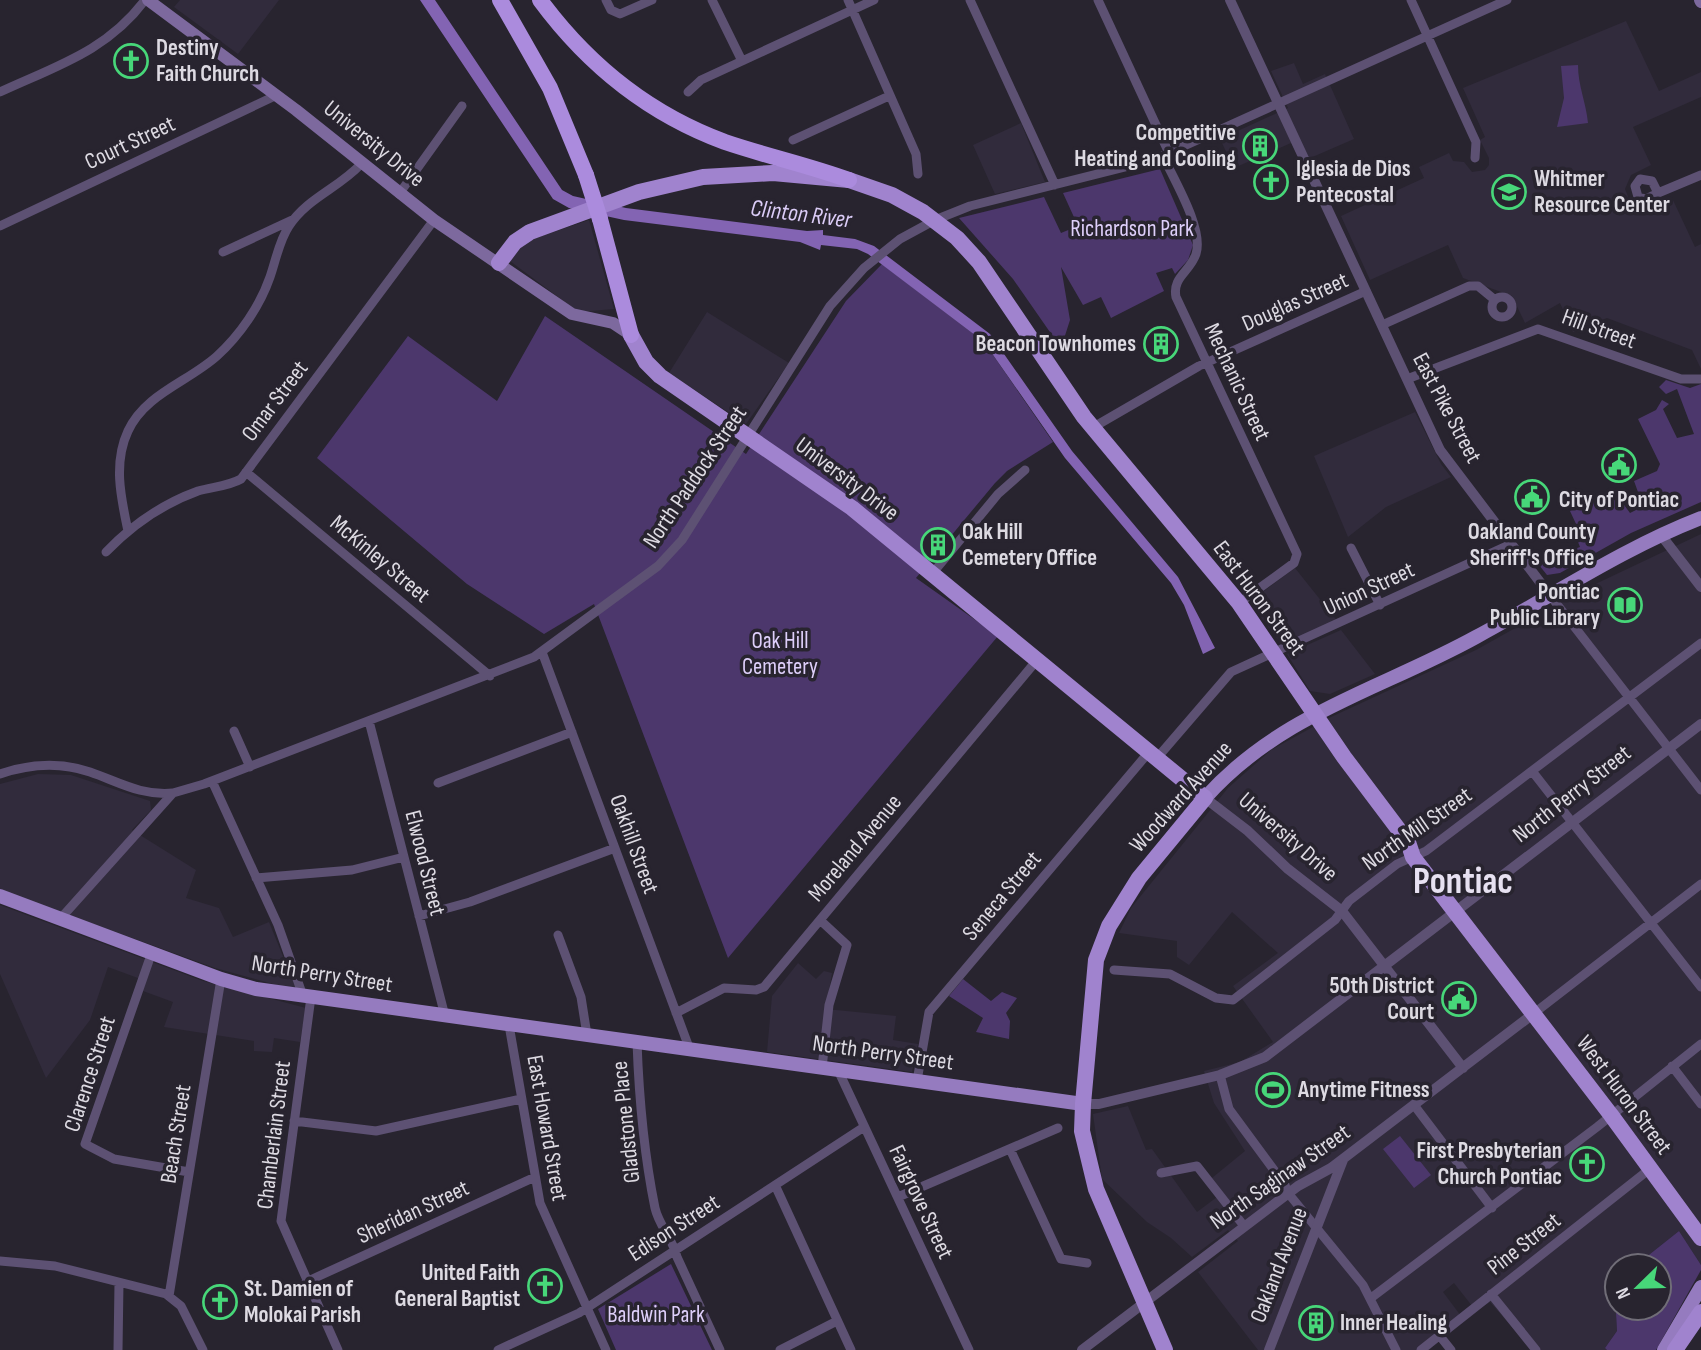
<svg xmlns="http://www.w3.org/2000/svg" width="1701" height="1350" viewBox="0 0 1701 1350" font-family="'Sofia Sans Condensed',sans-serif">
<style>
.built{fill:#312b3c}
.green{fill:#4c376c}
.water{fill:#8364b3}
.lines{fill:none;stroke-linecap:round;stroke-linejoin:round}
.minor{stroke:#5d5173;stroke-width:9}
.tertiary{stroke:#5d5173;stroke-width:10}
.secondary{stroke:#7d699e;stroke-width:12}
.primary{stroke:#957bbf;stroke-width:14}
.trunk{stroke:#a083ce;stroke-width:16}
.motorway{stroke:#ab8bdd;stroke-width:16}
.motorway-bridge{stroke:#ab8bdd;stroke-width:16}
.labels{text-anchor:middle;dominant-baseline:central;stroke-width:7;stroke-linejoin:round;paint-order:stroke}
.poi-label{font-size:23px;font-weight:bold;fill:#dddae2;stroke:#28242f;text-anchor:start}
.street-label{font-size:23px;fill:#dddae2;stroke:#28242f}
.park-label{font-size:23px;fill:#decffa;stroke:#28242f}
.water-label{font-size:24px;font-style:italic;fill:#dbccf7;stroke:#28242f}
.town-label{font-size:37px;font-weight:bold;fill:#e7e1f1;stroke:#28242f}
</style>
<rect width="100%" height="100%" fill="#28242f"/>
<path class="built" d="M180,0H279L238,54L174,7Z
M1626,21L1659,91L1701,72V97L1633,127L1651,165L1631,175L1625,189L1631,204L1639,208H1651L1672,198L1695,247L1701,244V369L1692,350L1607,318L1573,332L1560,303L1525,323L1512,296L1463,278L1448,245L1370,280L1341,216L1424,178L1419,167L1449,153L1453,161L1464,162L1472,172L1485,170L1489,165V158L1480,140L1485,137L1463,88Z
M1294,63L1303,84L1325,74L1354,139L1301,162L1291,143L1234,168L1220,139L1288,108L1271,71Z
M1021,123L1045,182L995,194L973,145Z
M589,220L614,309L578,312L510,261L524,242Z
M707,312L789,363L746,424L669,373Z
M1415,412L1441,464L1451,477L1386,507L1348,537L1314,456Z
M1701,534V1265L1679,1231L1645,1258L1651,1266H1617V1308H1633L1616,1313L1617,1331L1605,1348L1607,1350H1532L1490,1302L1476,1311L1454,1283L1443,1292L1464,1320L1429,1350H1258L1198,1272L1238,1241L1228,1230L1192,1257L1171,1238L1147,1222L1102,1179L1093,1114L1128,1106L1146,1150L1152,1149L1197,1212L1217,1197L1207,1182L1245,1151L1214,1103L1204,1071L1240,1062L1273,1042L1233,986L1278,953L1232,912L1189,965L1177,957V941L1119,933L1131,908L1228,788L1271,750L1331,717L1476,650L1587,588Z
M1295,568L1338,622L1283,646L1253,607L1252,600Z
M1341,630L1375,674L1330,694L1310,691L1287,654Z
M38,774L71,775L150,801L151,810L132,830L196,870L186,898L219,908L233,937L269,922L296,988L291,989L215,968L0,890V784Z
M0,905L203,981L306,1008L300,1042L274,1038L272,1052L254,1051V1041L164,1027L173,1002L143,991L146,981L108,967L90,1020L46,1078L0,974Z
M798,963L816,979L824,971L832,973L826,1009L896,1016L893,1040L918,1044L912,1072L767,1052L772,996Z"/>
<path class="green" d="M1578,65C1578,86 1586,102 1588,123L1557,127L1564,98L1561,66Z
M1160,169L1193,245L1188,260L1175,274L1172,268L1156,273L1164,291L1111,318L1101,297L1083,305L1061,267L1070,320L1061,348L1013,279L959,218L1044,197L1061,233L1078,226L1063,193Z
M882,264L984,342L1053,442L1007,471L995,483L916,578L998,636L728,958L594,604L544,634L467,584L317,458L408,336L497,401L545,316L746,454L846,301Z
M1666,380L1690,388L1701,384V502L1631,533L1560,573L1547,575L1527,550L1546,567L1558,555L1580,547L1578,542L1583,539L1570,511L1614,491L1630,513L1636,510L1633,501L1638,492L1634,481L1657,471L1660,464L1638,419L1656,410L1662,400L1669,404L1663,409L1677,438L1694,434L1677,389L1666,394L1659,387Z
M963,979L991,1001L1002,992L1017,998L1006,1013L1010,1021L1009,1039L976,1032L983,1018L949,996Z
M1400,1136L1431,1175L1414,1188L1383,1149Z
M1679,1231L1701,1265V1270L1656,1350H1607L1605,1348L1617,1331L1616,1313L1633,1308H1659V1296L1667,1289L1659,1277V1266H1651L1645,1258Z
M671,1264L712,1350H616L598,1309Z"/>
<path class="water" d="M420,0H435L562,190L573,196L626,208L807,231L823,230V235L855,239L874,246L990,334L1072,451L1178,577L1215,648L1203,654L1184,605L1171,583L1065,458L984,342L868,254L857,249L821,245L820,250L800,242L624,220L569,208L553,199Z"/>
<g class="lines">
<path class="minor" d="M606,0L611,10L620,14L652,0
M712,0L742,61
M848,0L916,154L918,174
M970,0L1055,185
M1098,0L1169,153
M1411,0L1476,142L1475,158
M0,92C56,66 107,51 145,0
M688,92L701,80L874,0
M793,140L889,96
M1163,156C1174,180 1204,229 1196,254C1190,272 1172,277 1176,297L1297,554L1294,563L1239,603
M1640,179L1652,181L1658,193L1646,199L1638,197L1635,186Z
M1658,193L1701,175
M399,194L462,106
M0,226L277,95
M223,252L292,220
M1492 307a10 10 0 1 1 20 0a10 10 0 1 1-20 0Z
M1382,325L1469,286H1478L1495,300
M1407,379L1538,329L1681,379H1701
M1092,428L1199,366L1366,291
M246,472L490,676
M128,531C121,498 113,463 128,431C145,394 188,382 217,356C240,335 260,306 270,277C276,260 279,241 289,226C307,198 339,188 361,164
M1351,548L1380,605
M106,552C132,525 162,504 198,491C212,487 229,486 241,479L434,220
M932,574L998,494L1025,470
M1549,594L1701,790
M542,652L690,1050
M369,721L445,1016
M234,731L250,767
M1157,758L1231,672L1511,544
M1532,771L1701,987
M0,774C29,764 61,762 90,772C119,782 141,796 173,793
M212,781L278,925L303,996
M438,783L572,732
M256,878L352,870L404,857
M419,916L470,902L615,848
M61,918L173,793L204,784L534,657L658,566L682,540L830,306L864,268L900,239L935,220L970,206L1153,160L1507,0
M820,920L847,945L829,1005L822,1068
M558,935L581,997L587,1035
M152,952L85,1144L114,1159L189,1172
M1114,970L1170,974L1216,998L1233,1000L1335,920L1349,901L1397,864L1426,851L1701,643
M311,997L281,1221L338,1350
M676,1013L724,988L756,990L764,987L1037,660
M1533,1014L1701,884
M509,1025L540,1203L606,1350
M637,1042C639,1098 644,1154 655,1208C659,1226 673,1239 677,1257L720,1350
M1672,1066L1701,1104
M838,1070L969,1350
M1220,1075L1229,1109L1285,1185L1288,1193L1363,1285L1396,1350
M917,1081L929,1012L1149,752
M1414,1105L1492,1208
M294,1121L376,1131L521,1099
M1010,1149L1061,1259L1087,1263
M1161,1173L1197,1166L1244,1226
M775,1185L851,1350
M898,1197L1058,1128
M0,1261L55,1266L166,1294L181,1306L203,1350
M306,1282L535,1177
M1491,1294L1536,1350
M169,1296L221,979
M1371,1298L1597,1127L1701,1044
M1439,1335L1451,1350
M118,1350L119,1283
M498,1350L579,1313L864,1127
M780,1350L837,1321
M1421,1350L1651,1168"/>
<path class="tertiary" d="M1230,0L1440,450L1549,594
M1661,535L1701,587
M1205,798L1248,831L1288,869L1342,911L1463,1068
M1083,1104H1099L1220,1075L1265,1057L1701,724
M1082,1350L1298,1186L1331,1168L1533,1014
M1269,1350L1343,1160"/>
<path class="secondary" d="M148,0L296,110L434,220L572,314L613,323L631,335
M1700,0L1701,2"/>
<path class="primary" d="M1205,798C1281,713 1380,690 1476,637C1551,597 1621,549 1701,518
M0,896L221,979L256,989L1083,1104
M1664,1350L1701,1287"/>
<path class="trunk" d="M499,263L515,242L530,232L639,192L703,177L773,173L849,180L892,195L923,212L957,238L979,262L1084,417L1239,603L1344,757L1408,842L1413,857L1611,1115L1701,1238
M631,335L646,362L660,376L852,508L1205,798L1139,878L1109,926L1096,960L1083,1104L1082,1131L1096,1189L1165,1350
M1675,1350L1701,1312"/>
<path class="motorway" d="M500,0L550,88L586,175
M540,0C588,65 649,114 725,142C766,156 808,165 849,180
M600,219L631,335"/>
<path class="motorway-bridge" d="M586,175L600,219"/>
</g>
<defs>
<g id="church-ring" transform="scale(1.75)"><circle r="9.5" fill="#28242f" stroke="#47d779" stroke-width="1.5"/><path d="M-1.2-6h2.4v3.5h3.3v2.4h-3.3V6h-2.4V-.1h-3.3v-2.4h3.3Z" fill="#47d779"/></g>
<g id="building-ring" transform="scale(1.75)"><circle r="9.5" fill="#28242f" stroke="#47d779" stroke-width="1.5"/><path d="M-4-6H4V6H1V3H-1V6H-4ZM-2.5-4.3h1.7v1.8h-1.7ZM.8-4.3h1.7v1.8H.8ZM-2.5-1h1.7V.8h-1.7ZM.8-1h1.7V.8H.8Z" fill="#47d779"/></g>
<g id="school-ring" transform="scale(1.75)"><circle r="9.5" fill="#28242f" stroke="#47d779" stroke-width="1.5"/><path d="M0-5L7-2L0 1L-7-2ZM-4 1L0 2.5L4 1V4Q0 6-4 4Z" fill="#47d779"/></g>
<g id="civic-ring" transform="scale(1.75)"><circle r="9.5" fill="#28242f" stroke="#47d779" stroke-width="1.5"/><path d="M-.6-6.5H3V-4.5H.6V-3L4-1V1h2V6H-6V1h2V-1L-.6-3ZM-1.2 2.5V6h2.4V2.5Z" fill="#47d779"/></g>
<g id="library-ring" transform="scale(1.75)"><circle r="9.5" fill="#28242f" stroke="#47d779" stroke-width="1.5"/><path d="M-6-4Q-3-5.5-.7-3.5V5Q-3 3-6 4ZM6-4Q3-5.5 .7-3.5V5Q3 3 6 4Z" fill="#47d779"/></g>
<g id="stadium-ring" transform="scale(1.75)"><circle r="9.5" fill="#28242f" stroke="#47d779" stroke-width="1.5"/><path d="M0-5a6.5 5 0 1 0 0 10a6.5 5 0 1 0 0-10ZM-3.5-1.8h7v3.6h-7Z" fill="#47d779"/></g>
</defs>
<g fill-rule="evenodd">
<use href="#church-ring" x="131" y="61"/>
<use href="#building-ring" x="1260" y="146"/>
<use href="#church-ring" x="1271" y="182"/>
<use href="#school-ring" x="1509" y="192"/>
<use href="#building-ring" x="1161" y="344"/>
<use href="#civic-ring" x="1619" y="465"/>
<use href="#civic-ring" x="1532" y="497"/>
<use href="#building-ring" x="938" y="545"/>
<use href="#library-ring" x="1625" y="605"/>
<use href="#civic-ring" x="1459" y="999"/>
<use href="#stadium-ring" x="1273" y="1090"/>
<use href="#church-ring" x="1587" y="1164"/>
<use href="#church-ring" x="545" y="1286"/>
<use href="#church-ring" x="220" y="1302"/>
<use href="#building-ring" x="1316" y="1323"/>
</g>
<g class="labels">
<g class="poi-label">
<text x="156" y="48">Destiny<tspan x="156" dy="26">Faith Church</tspan></text>
<text x="1236" y="133" text-anchor="end">Competitive<tspan x="1236" dy="26">Heating and Cooling</tspan></text>
<text x="1296" y="169">Iglesia de Dios<tspan x="1296" dy="26">Pentecostal</tspan></text>
<text x="1534" y="179">Whitmer<tspan x="1534" dy="26">Resource Center</tspan></text>
<text x="1136" y="344" text-anchor="end">Beacon Townhomes</text>
<text x="1619" y="500" text-anchor="middle">City of Pontiac</text>
<text x="962" y="532">Oak Hill<tspan x="962" dy="26">Cemetery Office</tspan></text>
<text x="1532" y="532" text-anchor="middle">Oakland County<tspan x="1532" dy="26">Sheriff's Office</tspan></text>
<text x="1600" y="592" text-anchor="end">Pontiac<tspan x="1600" dy="26">Public Library</tspan></text>
<text x="1434" y="986" text-anchor="end">50th District<tspan x="1434" dy="26">Court</tspan></text>
<text x="1298" y="1090">Anytime Fitness</text>
<text x="1562" y="1151" text-anchor="end">First Presbyterian<tspan x="1562" dy="26">Church Pontiac</tspan></text>
<text x="520" y="1273" text-anchor="end">United Faith<tspan x="520" dy="26">General Baptist</tspan></text>
<text x="244" y="1289">St. Damien of<tspan x="244" dy="26">Molokai Parish</tspan></text>
<text x="1340" y="1323">Inner Healing</text>
</g>
<g class="street-label">
<text transform="translate(130 143) rotate(-25)">Court Street</text>
<text transform="translate(374 144) rotate(39)">University Drive</text>
<text transform="translate(1295 302) rotate(-24)">Douglas Street</text>
<text transform="translate(1599 329) rotate(20)">Hill Street</text>
<text transform="translate(1237 382) rotate(65)">Mechanic Street</text>
<text transform="translate(275 401) rotate(-53)">Omar Street</text>
<text transform="translate(1447 408) rotate(62)">East Pike Street</text>
<text transform="translate(695 477) rotate(-56)">North Paddock Street</text>
<text transform="translate(847 479) rotate(37)">University Drive</text>
<text transform="translate(380 559) rotate(40)">McKinley Street</text>
<text transform="translate(1369 589) rotate(-25)">Union Street</text>
<text transform="translate(1259 598) rotate(53)">East Huron Street</text>
<text transform="translate(1572 794) rotate(-38)">North Perry Street</text>
<text transform="translate(1181 797) rotate(-48)">Woodward Avenue</text>
<text transform="translate(1417 829) rotate(-35)">North Mill Street</text>
<text transform="translate(1288 837) rotate(41)">University Drive</text>
<text transform="translate(634 844) rotate(70)">Oakhill Street</text>
<text transform="translate(855 848) rotate(-50)">Moreland Avenue</text>
<text transform="translate(425 863) rotate(76)">Elwood Street</text>
<text transform="translate(1002 896) rotate(-50)">Seneca Street</text>
<text transform="translate(322 974) rotate(9)">North Perry Street</text>
<text transform="translate(883 1053) rotate(8)">North Perry Street</text>
<text transform="translate(90 1074) rotate(-72)">Clarence Street</text>
<text transform="translate(1624 1095) rotate(53)">West Huron Street</text>
<text transform="translate(626 1122) rotate(-96)">Gladstone Place</text>
<text transform="translate(547 1128) rotate(80)">East Howard Street</text>
<text transform="translate(176 1134) rotate(-81)">Beach Street</text>
<text transform="translate(274 1135) rotate(-83)">Chamberlain Street</text>
<text transform="translate(1280 1177) rotate(-35)">North Saginaw Street</text>
<text transform="translate(921 1202) rotate(65)">Fairgrove Street</text>
<text transform="translate(413 1212) rotate(-25)">Sheridan Street</text>
<text transform="translate(674 1228) rotate(-33)">Edison Street</text>
<text transform="translate(1524 1244) rotate(-38)">Pine Street</text>
<text transform="translate(1279 1265) rotate(-69)">Oakland Avenue</text>
</g>
<g class="park-label">
<text x="1132" y="229">Richardson Park</text>
<text x="780" y="641">Oak Hill<tspan x="780" dy="26">Cemetery</tspan></text>
<text x="656" y="1315">Baldwin Park</text>
</g>
<g class="water-label">
<text transform="translate(801 214) rotate(7)">Clinton River</text>
</g>
<g class="town-label">
<text x="1463" y="882">Pontiac</text>
</g>
</g>
<g transform="translate(1638 1287) rotate(247)"><circle r="33" fill="#28242f" stroke="#706d77" stroke-width="2"/>
<path d="M0-5L12 26L0 18L-12 26Z" fill="#47d779"/>
<text y="-10" font-size="19" font-weight="bold" text-anchor="middle" fill="#dddae2">N</text>
</g>
</svg>
